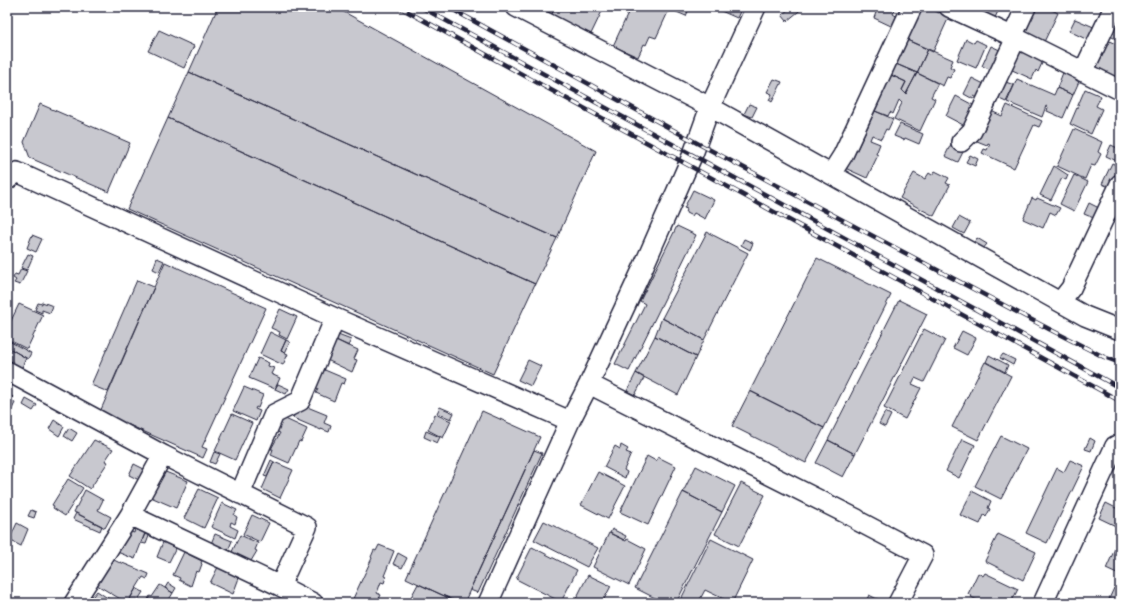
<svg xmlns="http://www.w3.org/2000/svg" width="1127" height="610" viewBox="0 0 1127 610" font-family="'Balsamiq Sans',sans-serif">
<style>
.building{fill:#c8c8cf;stroke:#22223b}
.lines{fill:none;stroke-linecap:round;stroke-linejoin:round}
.minor-casing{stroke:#22223b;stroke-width:22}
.minor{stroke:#fff;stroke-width:19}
.rail-casing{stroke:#22223b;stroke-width:4.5}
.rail{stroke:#fff;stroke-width:3;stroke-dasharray:9;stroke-linecap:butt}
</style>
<rect width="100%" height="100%" fill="#fff"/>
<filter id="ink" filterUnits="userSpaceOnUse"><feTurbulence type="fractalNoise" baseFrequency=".025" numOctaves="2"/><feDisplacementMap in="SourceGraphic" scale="8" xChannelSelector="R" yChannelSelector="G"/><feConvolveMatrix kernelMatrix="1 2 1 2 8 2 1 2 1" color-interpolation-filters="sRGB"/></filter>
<g filter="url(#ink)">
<path class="building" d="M218,7H335L596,151L557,238L189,72Z
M536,7H555L551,16Z
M555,7H604L591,34L551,16Z
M631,7H658L668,12L656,38L650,36L646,45L644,44L638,57L613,46Z
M665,7H690L686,16Z
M712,7H742L737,18Z
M791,7H804L787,21L782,15Z
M878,7H896L893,14L898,17L893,27L874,18Z
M923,7H928L939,13L940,9L955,17L953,21L948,19L933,52L907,40Z
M969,7H1000L993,22Z
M1031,7H1046L1058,13L1042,46L1018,34Z
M1120,15V41L1110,36Z
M1075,19L1096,28L1090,41L1069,31Z
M159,30L194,46L184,68L148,51Z
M966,39L974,43L976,40L986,45L976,68L957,60Z
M1105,39L1120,46L1119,80L1092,68Z
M907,40L928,49L917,73L896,64Z
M991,46L1002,51L994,71L982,66Z
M928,49L953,60L950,67L954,69L950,78L947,77L943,86L917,73Z
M1019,50L1043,61L1038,72L1036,70L1032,79L1010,69Z
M896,64L917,73L906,94L902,90L906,82L891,75Z
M1064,70L1081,77L1073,95L1057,88Z
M189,72L557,238L535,284L168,118Z
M917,73L938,83L931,97L935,99L920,131L894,119L902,103L899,100L893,114L890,112L888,116L875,111L891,75L906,82L902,90L906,94Z
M972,78L986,85L979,99L974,96L973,99L964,94Z
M774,79L782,82L772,102L769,100L772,94L767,92Z
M1017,79L1054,95L1057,88L1073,95L1063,118L1047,111L1048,107L1046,106L1042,117L1007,102Z
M1003,81L1014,85L1006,102L995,97Z
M1085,89L1101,96L1096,106L1102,109L1091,134L1070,124Z
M956,96L975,106L965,126L946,116Z
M40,104L130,143L109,192L30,158L24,142Z
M749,104L757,107L752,117L744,114Z
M1007,105L1042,121L1039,127L1034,125L1014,168L982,153L984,149L987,150L990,144L988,143L987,145L977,141L991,111L1002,116Z
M875,111L893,119L888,130L886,129L881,139L872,135L870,140L880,144L876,154L878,155L867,178L845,168L849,159L852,160Z
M168,118L535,284L493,374L127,209Z
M900,124L923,134L919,144L905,138L904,140L894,136Z
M1074,129L1102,142L1098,152L1101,154L1095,166L1091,165L1085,179L1057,166Z
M951,144L964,150L958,162L945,156Z
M1111,145L1120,149L1119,162L1106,156Z
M970,155L978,159L975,166L966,162Z
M1112,163L1120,167V170L1112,188L1102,184Z
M1054,166L1068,175L1066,180L1062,178L1051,200L1040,195Z
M935,171L949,178L946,183L950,185L934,216L900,198L914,173L925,179L929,173L932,175Z
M1074,175L1088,182L1074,211L1060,204Z
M693,190L714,200L705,219L694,213L692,216L686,213L687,209L684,208Z
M1032,198L1036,200L1037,198L1060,208L1056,215L1050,212L1043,228L1023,219Z
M1089,203L1101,209L1096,219L1084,214Z
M1120,207V225L1113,222Z
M959,217L970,223L964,234L953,228Z
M677,226L696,235L629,371L615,364L645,304L640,301Z
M707,232L748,253L704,340L662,318Z
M32,235L42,239L36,252L27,248Z
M977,238L987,244L982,250L973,244Z
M744,239L753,243L750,250L741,245Z
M28,254L33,256L27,270L21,268Z
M157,258L164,261L159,272L153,269Z
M817,258L891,295L824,428L750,391Z
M165,262L266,308L202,447L207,449L203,458L100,412Z
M21,269L27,271L20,285L14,283L16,280L13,278L15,274L18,275Z
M137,280L154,287L108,392L91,385Z
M899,300L927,314L855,454L828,440Z
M42,302L53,306L50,313L42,310V313L35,310L38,303L42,304Z
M19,304L43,315L27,349L7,339V329Z
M280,309L297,317L287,339L279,335L280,332L271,328Z
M662,318L704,340L696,357L655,336Z
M924,329L945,340L924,382L915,378L912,384L921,388L905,419L884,408Z
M962,331L976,338L967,355L953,348Z
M270,332L286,340L281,351L288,354L283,365L260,354Z
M338,335L351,340L348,346L336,340Z
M655,336L696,357L678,395L636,373Z
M7,340L31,353L28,359L7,347Z
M286,340L290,342L285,353L281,351Z
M336,340L358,350L354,359L357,360L352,372L327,360Z
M7,347L26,358L21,370L7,363Z
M1003,354L1015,360L1013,365L1000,358Z
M989,355L1008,365L1005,372L986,362Z
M258,358L269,363L268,366L274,368L271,374L280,378L275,389L249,378Z
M528,360L541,366L531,386L518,380Z
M985,362L1011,376L978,440L952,427Z
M320,368L346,379L344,384L341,383L334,401L316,393L318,389L312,387Z
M636,373L644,378L635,395L627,391Z
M278,384L289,389L286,394L275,389Z
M244,387L263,395L258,408L256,407L255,409L260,411L256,421L233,411Z
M750,391L824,428L806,463L732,426Z
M7,393L13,397L11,401L15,403L8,417Z
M26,399L37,405L33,411L23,405Z
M298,406H305L327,415L324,423L331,426L329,432L321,429V430L293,418Z
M440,407L454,413L451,419L437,413Z
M482,411L540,437L464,603H459L406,578Z
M885,412L891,415L885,427L879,424Z
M232,414L252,423L235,460L215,451Z
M435,414L451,421L443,438L428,430Z
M281,417L307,429L301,442L299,441L289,463L271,455L273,449H271L280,433L275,431Z
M54,420L64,427L59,436L49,429Z
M69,428L77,433L72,441L64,436Z
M426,431L440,437L437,443L424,437Z
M1001,436L1027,449L1001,499L975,486Z
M1090,438L1095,441L1091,451L1085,449Z
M962,439L975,445L959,478L946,471Z
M94,440L113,449L105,461L108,462L90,489L70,476Z
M828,440L855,454L843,477L816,463Z
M621,445L628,449L626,452L631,454L624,470L627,472L625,478L604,467L615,446L620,449Z
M534,450L542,453L478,593L470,590Z
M214,452L220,454L215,464L210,462Z
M647,456L656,461L658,457L676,466L648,525L620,512Z
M271,460L274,462L267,477L264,476Z
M1070,460L1084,466L1047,543L1026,533L1057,468L1064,472Z
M274,462L293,470L280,498L262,489Z
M134,464L144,469L139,480L129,475Z
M696,466L735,486L722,512L683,492Z
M158,469L188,481L176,508L146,495Z
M598,472L625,486L608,519L581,505Z
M68,479L83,488L65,516L53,508L54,506L52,505Z
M741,483L765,495L739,546L715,534Z
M199,489L218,498L204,528L184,518Z
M85,490L103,500L98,510L111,517L105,528L74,512Z
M972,491L991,501L988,508L990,509L986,517L984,515L980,524L960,515Z
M683,492L722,512L676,603H665L635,588Z
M222,503L237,510L234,515L237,517L235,524L231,522L230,526L238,530L235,538L211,527Z
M1106,503L1120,510V528L1099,518Z
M31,510L36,512L34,518L28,516Z
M76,513L102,526L100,531L73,519Z
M252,515L269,523L260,542L243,534Z
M544,521L598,548L587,567L534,540Z
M17,523L28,529L21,546L11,541L12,538H10Z
M125,529L134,533L135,529L145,533L135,559L112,550Z
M612,529L626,536L624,540L610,533Z
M609,533L626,541L627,539L646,549L629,585L593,567Z
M145,534L149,536L146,544L141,543Z
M215,534L232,541L227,553L210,546Z
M998,534L1036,552L1023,580L985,561Z
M240,535L258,543L255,550L257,551L248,566L229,558Z
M711,539L753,560L732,603L705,590L698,603H679Z
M163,542L176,548L169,562L157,557Z
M1118,542L1120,543L1119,575L1106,569Z
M379,545L394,551L384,576L386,577L384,583L381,582L377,593L381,595L377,603H351L372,558L371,557L374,550L376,551Z
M532,547L577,570L561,602L516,579Z
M184,552L202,561L201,563L202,564L199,572L196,571L191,586L179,580L180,578L173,575Z
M398,553L407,558L402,568L393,564Z
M110,558L120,563V562L149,574L147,579L143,577L127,603L92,582Z
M218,567L236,575V577L239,578L233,594L210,583Z
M978,573L983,576L985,573L1018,589L1011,603H983L971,597L972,596L968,594Z
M588,575L611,586L602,603H574Z
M168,583L176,588L173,593L165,588Z
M418,584L449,598L446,603H423L411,597Z
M160,585L173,593L167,603H146L150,596L152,597Z
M136,588L143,592L136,603H128Z
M1114,588L1120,591V603L1109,599Z
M97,591L115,603H81L86,598L89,601Z
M869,595L885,603H865Z"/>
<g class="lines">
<g class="minor-casing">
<path id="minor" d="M516,7L710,107L1085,316L1120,330
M949,7L1016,38L1120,90
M1012,37L1026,7
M1083,72L1114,7
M961,142L972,131L1016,38
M831,174L843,155L912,7
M7,180L17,172L335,318L570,421
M1060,302L1071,288L1120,184
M7,371L163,455L307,527L280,586L313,603
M589,384L857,519L858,521L923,555L898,603
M240,494L274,414L300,401L335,318
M130,515L280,586
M74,603L130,515L163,455
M488,603L570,421L589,384L642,270L693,154L710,107L756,7
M1043,603L1115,446L1120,448"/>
</g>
<use href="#minor" class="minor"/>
<g class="rail-casing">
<path id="rail" d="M399,7L1120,401
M421,7L1120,388
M448,7L697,143L1049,329L1104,357L1120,363"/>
</g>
<use href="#rail" class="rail"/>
</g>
</g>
<rect width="1127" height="610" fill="none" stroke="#fff" stroke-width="24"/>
<rect x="12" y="12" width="1103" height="586" fill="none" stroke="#22223b" stroke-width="1.5" filter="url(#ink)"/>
</svg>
